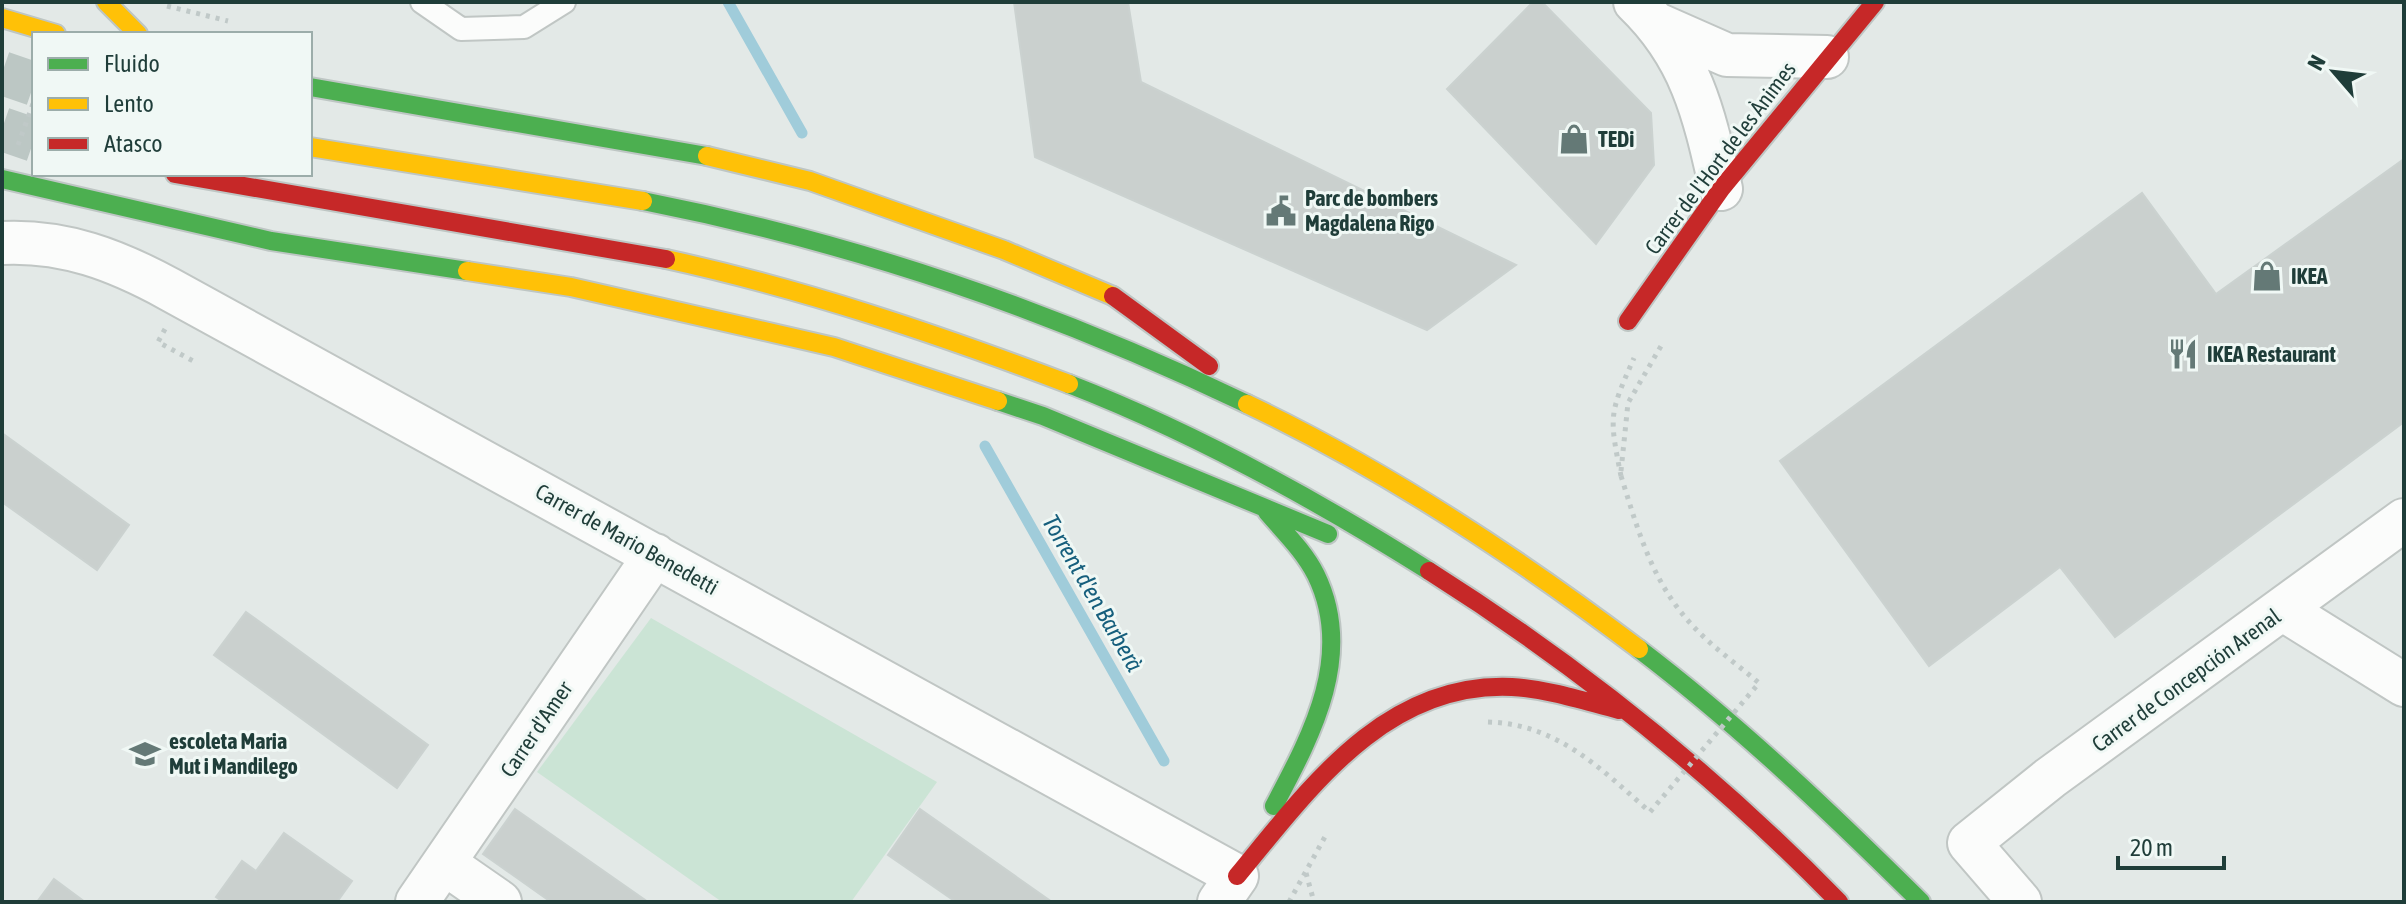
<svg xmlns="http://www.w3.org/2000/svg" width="2406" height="904" viewBox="0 0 2406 904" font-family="'Asap Condensed',sans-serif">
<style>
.green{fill:#cbe4d5}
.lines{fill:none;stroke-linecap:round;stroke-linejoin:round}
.stream{stroke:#a0ccda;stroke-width:11}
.building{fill:#cad0ce;stroke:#cbd2d0;stroke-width:2}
.highway-tunnel{stroke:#bcc7c4;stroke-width:44;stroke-dasharray:44 22;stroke-linecap:butt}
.lane-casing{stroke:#c0c6c4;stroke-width:26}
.street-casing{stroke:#c0c6c4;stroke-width:46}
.fast-casing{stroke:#bec6c4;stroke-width:22}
.slow-casing{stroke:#bec6c4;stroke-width:22}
.jam-casing{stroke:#bec6c4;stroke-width:22}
.path{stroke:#c0c9c8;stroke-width:5;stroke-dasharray:4 6;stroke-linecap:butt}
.lane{stroke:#fbfcfb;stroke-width:22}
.street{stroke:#fbfcfb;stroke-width:42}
.fast{stroke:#4caf50;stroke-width:18}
.slow{stroke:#ffc107;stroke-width:18}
.jam{stroke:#c62828;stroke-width:18}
.path-bridge{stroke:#c0c9c8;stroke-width:5;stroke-dasharray:4 6;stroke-linecap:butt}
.labels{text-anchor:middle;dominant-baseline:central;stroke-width:6;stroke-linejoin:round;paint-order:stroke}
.poi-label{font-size:22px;font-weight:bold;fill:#1f3d39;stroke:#f0f8f5;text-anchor:start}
.street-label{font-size:22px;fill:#1f3d39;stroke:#f0f8f5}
.water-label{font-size:24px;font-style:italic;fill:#165f7d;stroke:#f0f8f5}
</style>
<rect width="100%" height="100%" fill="#e3e9e7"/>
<path class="green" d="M651,618L937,782L851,902H722L537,772Z"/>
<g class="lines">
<path class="stream" d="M728,2L802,133
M985,446L1164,761"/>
</g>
<path class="building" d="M1014,2H1128L1141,82L1516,265L1427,330L1035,157Z
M1533,2H1542L1651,113L1654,165L1596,244L1447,89Z
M2404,159V422L2115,637L2060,567L1929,666L1780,461L2142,193L2216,294Z
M2,433L129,525L97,570L2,502Z
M246,612L428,745L397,788L214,655Z
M515,809L648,902H551L483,854Z
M920,809L1052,902H956L888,855Z
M284,833L352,881L337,902H223L216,897L242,861L256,871Z
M54,879L85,902H37Z"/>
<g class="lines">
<path class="highway-tunnel" d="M2,73L34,84
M2,129L34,140"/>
<g class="lane-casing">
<path id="lane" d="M422,2L461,29L524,27L564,2"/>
</g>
<g class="street-casing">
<path id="street" d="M1635,2C1692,57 1704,114 1721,189
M1659,25L1727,55L1827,57
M2,243C64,240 116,260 169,289L1237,876L1219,902
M2282,609L2404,685
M444,863L500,902
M417,902L655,555
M2020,902L1969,843L2050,778L2404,520"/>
</g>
<g class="fast-casing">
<path id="fast" d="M310,87L707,156
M2,179L271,241L467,271
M643,201C856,243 1051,310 1247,404
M1069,384C1195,433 1315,499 1429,571
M998,401L1043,416L1328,534
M1267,512C1284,532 1304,551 1316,575C1355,655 1312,734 1274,806
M1639,649C1740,726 1831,813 1921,902"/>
</g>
<g class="slow-casing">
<path id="slow" d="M106,2L138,34
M2,18L56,34
M310,147L643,201
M707,156L810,181L1004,250L1113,296
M666,259C804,289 937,334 1069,384
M467,271L571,287L834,347L998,401
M1247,404C1386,470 1516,556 1639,649"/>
</g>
<g class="jam-casing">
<path id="jam" d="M175,174L666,259
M1113,296L1209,366
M1628,321L1721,189L1875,2
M1429,571C1576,664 1717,777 1839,902
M1237,876C1309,789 1385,681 1512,687C1548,689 1584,701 1619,710"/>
</g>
<path class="path" d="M167,6L228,21
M18,145L34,101
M165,329L158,342L195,362
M1621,471L1628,403L1661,346
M1621,476C1609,416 1609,414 1634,358
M1306,873L1314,902
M1289,902L1327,833"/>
<use href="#lane" class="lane"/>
<use href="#street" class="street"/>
<use href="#fast" class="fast"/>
<use href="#slow" class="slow"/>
<use href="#jam" class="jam"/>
<path class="path-bridge" d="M1488,722C1557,724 1600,768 1650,812L1759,683C1737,664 1712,647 1693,626C1652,583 1638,530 1621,476"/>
</g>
<defs>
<g id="shop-bare" transform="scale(2.4)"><path d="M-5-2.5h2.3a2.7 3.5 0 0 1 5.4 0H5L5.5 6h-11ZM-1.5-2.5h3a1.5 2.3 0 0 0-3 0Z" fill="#647976" stroke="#f0f8f5" stroke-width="2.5" paint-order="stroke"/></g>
<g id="civic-bare" transform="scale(2.4)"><path d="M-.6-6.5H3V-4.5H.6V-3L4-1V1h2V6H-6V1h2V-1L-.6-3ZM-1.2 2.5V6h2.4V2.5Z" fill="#647976" stroke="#f0f8f5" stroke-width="2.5" paint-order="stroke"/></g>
<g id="restaurant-bare" transform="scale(2.4)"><path d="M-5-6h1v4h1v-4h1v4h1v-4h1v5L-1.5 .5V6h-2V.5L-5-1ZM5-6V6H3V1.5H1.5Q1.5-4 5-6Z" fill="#647976" stroke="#f0f8f5" stroke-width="2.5" paint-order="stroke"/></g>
<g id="school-bare" transform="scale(2.4)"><path d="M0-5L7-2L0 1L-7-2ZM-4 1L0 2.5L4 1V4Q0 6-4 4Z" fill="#647976" stroke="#f0f8f5" stroke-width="2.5" paint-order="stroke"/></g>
</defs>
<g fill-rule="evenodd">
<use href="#shop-bare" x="1574" y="139"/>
<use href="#civic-bare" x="1281" y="211"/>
<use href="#shop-bare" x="2267" y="276"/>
<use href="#restaurant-bare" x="2183" y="354"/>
<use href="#school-bare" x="145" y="754"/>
</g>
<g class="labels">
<g class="poi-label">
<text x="1598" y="139">TEDi</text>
<text x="1305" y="198">Parc de bombers<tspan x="1305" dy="25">Magdalena Rigo</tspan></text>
<text x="2291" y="276">IKEA</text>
<text x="2207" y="354">IKEA Restaurant</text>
<text x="169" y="741">escoleta Maria<tspan x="169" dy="25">Mut i Mandilego</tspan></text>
</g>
<g class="street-label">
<text transform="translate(1720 158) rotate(-53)">Carrer de l'Hort de les Ànimes</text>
<text transform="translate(627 539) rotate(29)">Carrer de Mario Benedetti</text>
<text transform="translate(2186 680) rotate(-36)">Carrer de Concepción Arenal</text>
<text transform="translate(536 729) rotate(-56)">Carrer d'Amer</text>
</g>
<g class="water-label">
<text transform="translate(1093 593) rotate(60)">Torrent d'en Barberà</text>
</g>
</g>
<rect width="2406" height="904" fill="none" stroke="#1f3d39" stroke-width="8"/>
<rect x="32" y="32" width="280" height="144" fill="#f0f8f5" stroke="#9cadaa" stroke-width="2"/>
<rect x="48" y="58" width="40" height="12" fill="#4caf50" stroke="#9cadaa" stroke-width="2"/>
<text x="104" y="72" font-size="24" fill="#1f3d39">Fluido</text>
<rect x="48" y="98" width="40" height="12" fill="#ffc107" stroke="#9cadaa" stroke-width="2"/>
<text x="104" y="112" font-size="24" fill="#1f3d39">Lento</text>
<rect x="48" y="138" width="40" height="12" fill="#c62828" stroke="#9cadaa" stroke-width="2"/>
<text x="104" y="152" font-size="24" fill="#1f3d39">Atasco</text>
<g transform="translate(2334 72) rotate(298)" stroke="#f0f8f5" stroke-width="6" paint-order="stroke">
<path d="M0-6L14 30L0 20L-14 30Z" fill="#1f3d39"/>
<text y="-12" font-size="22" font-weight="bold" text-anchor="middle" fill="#1f3d39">N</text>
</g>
<path d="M2118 856v12h106v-12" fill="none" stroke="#1f3d39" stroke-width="4"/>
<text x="2130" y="856" font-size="24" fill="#1f3d39" stroke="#f0f8f5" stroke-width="6" paint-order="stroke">20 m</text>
</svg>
